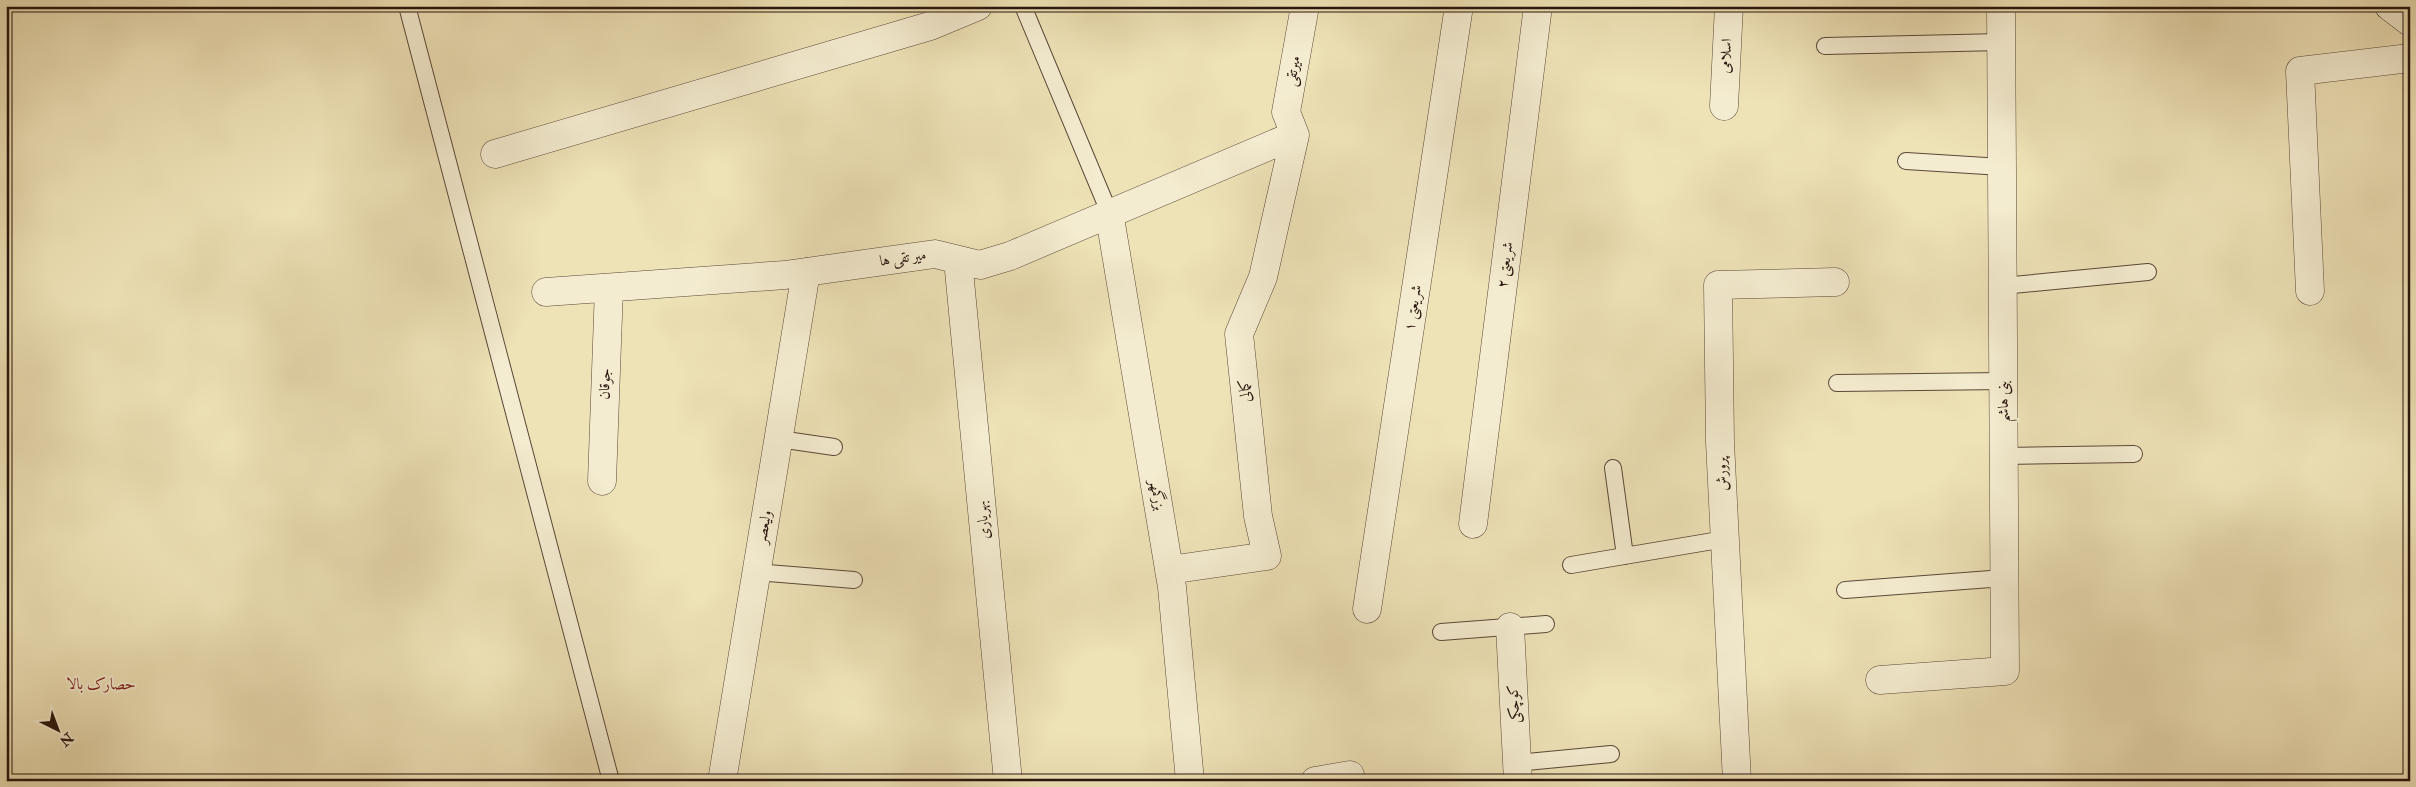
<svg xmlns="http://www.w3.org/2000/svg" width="2416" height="787" viewBox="0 0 2416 787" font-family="'IM FELL Double Pica',Amiri,serif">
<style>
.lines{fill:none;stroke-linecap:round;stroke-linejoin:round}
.lane-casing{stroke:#5a4838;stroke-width:18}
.street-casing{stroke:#5a4838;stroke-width:29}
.secondary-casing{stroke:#28150d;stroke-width:29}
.lane{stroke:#f4ecd0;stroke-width:16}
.street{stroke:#f4ecd0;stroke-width:28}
.secondary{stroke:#f4ecd0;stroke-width:28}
.labels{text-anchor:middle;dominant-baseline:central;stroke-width:4;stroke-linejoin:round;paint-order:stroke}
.street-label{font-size:15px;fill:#28150d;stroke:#f4ecd0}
.neighbourhood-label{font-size:16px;fill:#7a1f14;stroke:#f4ecd0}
</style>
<rect width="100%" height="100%" fill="#eee2b7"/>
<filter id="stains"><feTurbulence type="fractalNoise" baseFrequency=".004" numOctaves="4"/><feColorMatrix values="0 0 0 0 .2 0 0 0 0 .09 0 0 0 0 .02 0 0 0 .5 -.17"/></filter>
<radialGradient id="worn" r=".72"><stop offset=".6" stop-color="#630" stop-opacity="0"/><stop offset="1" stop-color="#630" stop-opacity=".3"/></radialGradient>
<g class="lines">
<g class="lane-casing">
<path id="lane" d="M407,6L611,781
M1023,6L1109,212
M1825,46L2001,42
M1906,161L2002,167
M2002,286L2148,272
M1837,383L2003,381
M779,439L834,447
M2003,456L2134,454
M1613,468L1625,556
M1571,565L1725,539
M757,572L854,580
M1845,590L2004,578
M1441,632L1546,624
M1517,763L1611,754"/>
</g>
<g class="street-casing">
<path id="street" d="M1724,106L1729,6
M1295,135L1286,112L1305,6
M495,154L930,26L978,6
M1109,212L1172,587L1190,781
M958,260L1008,781
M2310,291L2300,71L2410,58
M546,292L785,275L935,254L980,265L1010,256L1295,135
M602,481L609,288
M1473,524L1538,6
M1169,570L1267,556L1258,516L1239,334L1263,277L1295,135
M1367,609L1459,6
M1510,627L1518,781
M1880,680L2005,671L2001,6
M722,781L806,272
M1315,781L1350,775
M1737,781L1720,442L1718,285L1835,282"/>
</g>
<g class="secondary-casing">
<path id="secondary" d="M2389,6L2410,22"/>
</g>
<use href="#lane" class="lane"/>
<use href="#street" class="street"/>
<use href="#secondary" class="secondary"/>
</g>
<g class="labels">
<g class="street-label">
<text transform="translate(1726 56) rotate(-87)">اسلامی</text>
<text transform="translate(1293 71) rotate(-80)">میرتقی</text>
<text transform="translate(903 258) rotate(-8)">میر تقی ها</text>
<text transform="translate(1505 265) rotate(-83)">شریعتی ۲</text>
<text transform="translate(1413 308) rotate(-81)">شریعتی ۱</text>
<text transform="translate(605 384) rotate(-88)">جوقان</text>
<text transform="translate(1245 391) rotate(-96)">کمالی</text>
<text transform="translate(2003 401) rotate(-90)">بنی هاشم</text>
<text transform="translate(1722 474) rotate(-93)">پرورش</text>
<text transform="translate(1157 495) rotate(80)">بزرگمهر</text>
<text transform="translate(983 520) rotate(-96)">بهریاری</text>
<text transform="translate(764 527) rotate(-80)">ولیعصر</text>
<text transform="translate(1514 704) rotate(-93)">کوچکی</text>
</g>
<g class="neighbourhood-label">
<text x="101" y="684">حصارک بالا</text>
</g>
</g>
<rect width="2416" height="787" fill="none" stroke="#eee2b7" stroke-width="25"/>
<rect x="8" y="8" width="2401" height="772" fill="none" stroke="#28150d" stroke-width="2.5"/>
<rect x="12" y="12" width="2391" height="762" fill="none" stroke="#28150d"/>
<g transform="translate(58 730) rotate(138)" stroke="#f4ecd0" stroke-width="4" paint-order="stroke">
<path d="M0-4L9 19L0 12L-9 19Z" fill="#28150d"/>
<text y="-8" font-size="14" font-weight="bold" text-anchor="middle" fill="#28150d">N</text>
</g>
<rect width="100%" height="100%" filter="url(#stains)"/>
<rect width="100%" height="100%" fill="url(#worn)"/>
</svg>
